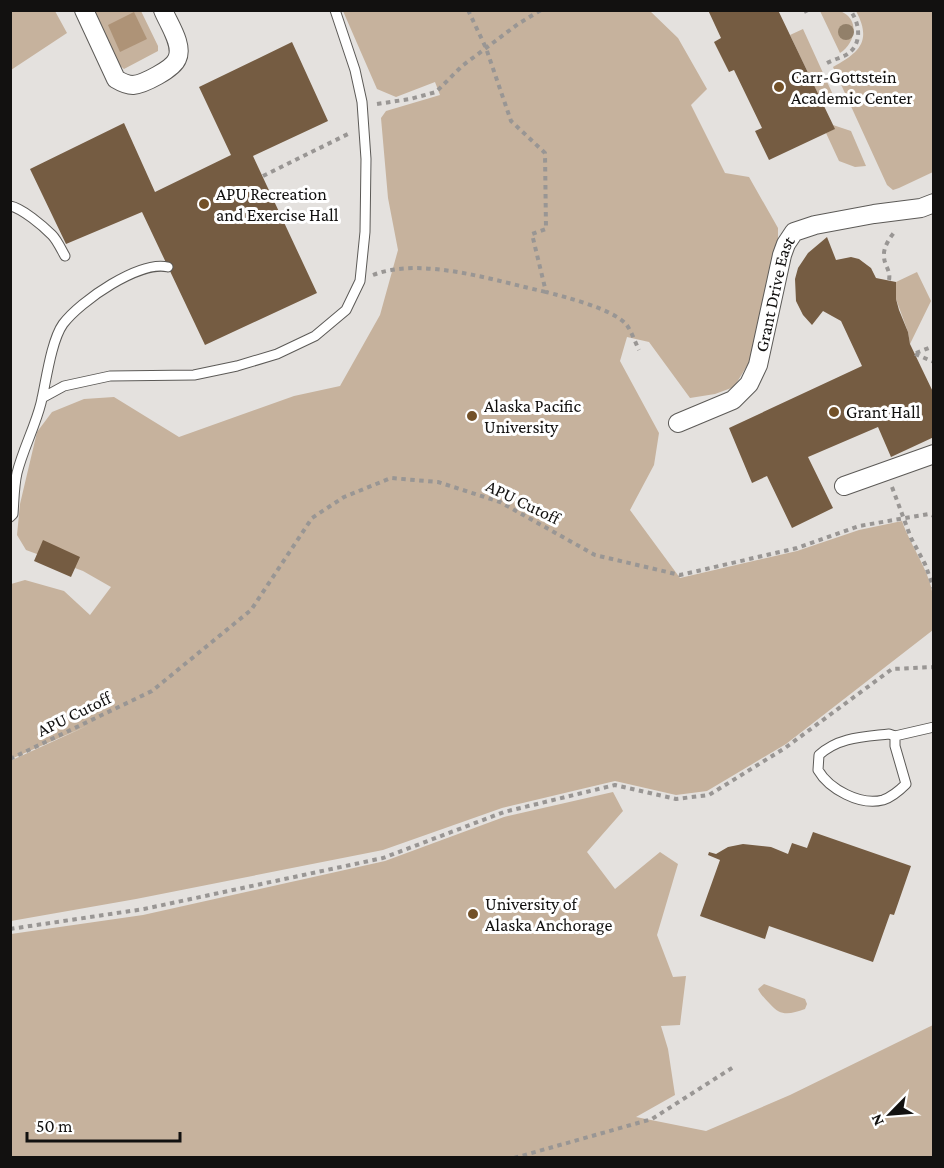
<svg xmlns="http://www.w3.org/2000/svg" width="944" height="1168" viewBox="0 0 944 1168" font-family="'Crimson Pro',serif">
<style>
.green{fill:#c6b29d}
.water{fill:#ae9377}
.building{fill:#755c42}
.lines{fill:none;stroke-linecap:round;stroke-linejoin:round}
.lane-casing{stroke:#5c5a57;stroke-width:11}
.street-casing{stroke:#5c5a57;stroke-width:20}
.path{stroke:#999694;stroke-width:4;stroke-dasharray:4.5 4.5;stroke-linecap:butt}
.lane{stroke:#fff;stroke-width:9}
.street{stroke:#fff;stroke-width:18}
.tree{fill:#92806a}
.poi-dot{fill:#735128;stroke:#fff;stroke-width:2}
.labels{text-anchor:middle;dominant-baseline:central;stroke-width:6;stroke-linejoin:round;paint-order:stroke}
.poi-label{font-size:18px;fill:#121110;stroke:#fff;text-anchor:start}
.street-label{font-size:18px;fill:#121110;stroke:#fff}
</style>
<rect width="100%" height="100%" fill="#e4e1de"/>
<path class="green" d="M11,10L55,11L67,33L11,70Z
M92,11H141L158,46V51L124,69L117,63Z
M343,11H650L678,38L707,89L691,105L725,173L749,177L778,228V242L756,351L734,387L715,394L690,398L649,342L627,337L620,361L659,433L654,465L630,510L680,578L797,551L859,530L902,521C910,545 931,573 933,597C935,608 933,619 933,630L786,744L707,791L676,795L615,781L502,808L383,850L136,899L11,921L10,761L89,725L11,759V584L25,580L64,591L90,615L111,587L83,571L26,550L17,535L20,504L37,432L52,412L84,399L114,397L179,437L294,396L340,386L380,315L398,250L388,198L381,118L386,111L440,95L435,82L396,97L377,89Z
M820,11C828,10 838,9 844,13C860,22 854,45 840,53Z
M856,11H933V172L899,188L893,190L887,185L833,67C860,52 872,41 856,11Z
M803,29L834,97L822,102L790,35Z
M833,125L851,131L866,166L855,167L839,161L826,133L834,129Z
M917,272L931,301L910,344L908,332L896,299V282Z
M613,792L623,811L587,852L615,889L660,852L678,864L657,935L673,977L686,976L680,1025L661,1026L668,1049L675,1095L636,1117L706,1131L790,1095L933,1025V1157H11V934L143,915L385,861L504,817Z
M764,984L805,999L807,1004L805,1009C790,1014 781,1017 770,1004C765,999 761,995 758,989Z"/>
<path class="water" d="M134,12L147,39L120,52L108,25Z"/>
<path class="building" d="M708,10H778L835,129L769,160L755,131L762,128L734,70L729,72L714,42L721,38Z
M292,42L328,121L253,156L317,293L205,345L142,212L66,244L30,169L124,123L155,192L231,155L199,87Z
M827,237L836,260L851,257L859,259L871,268L876,278L896,282V299L899,310L908,332L910,344L934,394V437L891,457L878,427L808,457L833,508L792,528L767,476L752,483L729,428L862,366L841,321L823,311L812,325L803,315L796,301L795,279L798,268L808,253Z
M43,540L80,557L71,577L34,561Z
M813,832L911,866L894,915L890,914L873,962L769,926L765,939L700,916L720,860L708,855L709,852L716,854L728,847L743,844L771,847L788,854L792,843L807,848Z"/>
<g class="lines">
<g class="lane-casing">
<path id="lane" d="M10,206C22,208 43,226 52,235C57,240 61,249 65,256
M42,398L64,386L110,376L194,375L237,366L277,354L315,336L346,310L360,281L365,232L366,159L362,102L355,70L335,10
M10,517L13,514C14,501 14,486 17,473C23,449 35,427 41,403C46,382 51,341 63,324C80,301 140,260 168,267
M895,736V746L906,784C899,791 892,797 883,800C860,806 829,789 818,770L819,755C839,737 863,737 889,734L895,736L934,727"/>
</g>
<g class="street-casing">
<g id="street">
<path d="M84,10L116,79C121,82 126,85 133,85C144,84 173,69 177,59C184,45 168,23 163,10"/>
<path id="s1" d="M678,423L733,400L749,384L758,365L782,255L786,244L794,232L815,225L874,214L921,208L934,203"/>
<path d="M844,486L934,454"/>
</g>
</g>
<path class="path" d="M468,10L486,48L511,121L545,153L546,229L532,234L546,292C566,297 612,309 626,324C631,330 635,342 639,350
M804,12L808,10
M827,63C833,60 840,58 846,55C863,45 860,23 850,10
M377,104L410,99L436,92L462,66L518,24L541,10
M263,176L350,133
M373,275C422,256 495,281 546,292
M889,280C891,270 884,266 884,256C883,247 891,236 896,230
M916,353L934,346
M915,354L934,362
M892,487L911,538L925,564L934,589
M10,759L152,691L251,610L312,518L344,497L391,478L438,482L500,502L595,555L680,575L797,548L859,526L929,514L934,516
M10,929L144,909L383,858L504,812L615,785L676,799L709,795L785,748L892,669L934,667
M514,1158L652,1119L735,1066"/>
<use href="#lane" class="lane"/>
<use href="#street" class="street"/>
</g>
<circle class="tree" cx="846" cy="32" r="8"/>
<g class="poi-dot">
<circle cx="779" cy="87" r="6"/>
<circle cx="204" cy="204" r="6"/>
<circle cx="834" cy="412" r="6"/>
<circle cx="472" cy="416" r="6"/>
<circle cx="473" cy="914" r="6"/>
</g>
<g class="labels">
<g class="poi-label">
<text x="791" y="77">Carr-Gottstein<tspan x="791" dy="21">Academic Center</tspan></text>
<text x="216" y="194">APU Recreation<tspan x="216" dy="21">and Exercise Hall</tspan></text>
<text x="484" y="406">Alaska Pacific<tspan x="484" dy="21">University</tspan></text>
<text x="846" y="412">Grant Hall</text>
<text x="485" y="904">University of<tspan x="485" dy="21">Alaska Anchorage</tspan></text>
</g>
<g class="street-label">
<text stroke="none"><textPath href="#s1" startOffset="176">Grant Drive East</textPath></text>
<text transform="translate(523 502) rotate(26)">APU Cutoff</text>
<text transform="translate(74 714) rotate(-26)">APU Cutoff</text>
</g>
</g>
<rect width="944" height="1168" fill="none" stroke="#121110" stroke-width="24"/>
<g transform="translate(890 1114) rotate(245)" stroke="#ffffff" stroke-width="4.5" paint-order="stroke">
<path d="M0-4.5L10 22L0 15L-10 22Z" fill="#121110"/>
<text y="-9" font-size="16" font-weight="bold" text-anchor="middle" fill="#121110">N</text>
</g>
<path d="M27 1132v9h153v-9" fill="none" stroke="#121110" stroke-width="3"/>
<text x="36" y="1132" font-size="18" fill="#121110" stroke="#ffffff" stroke-width="4.5" paint-order="stroke">50 m</text>
</svg>
